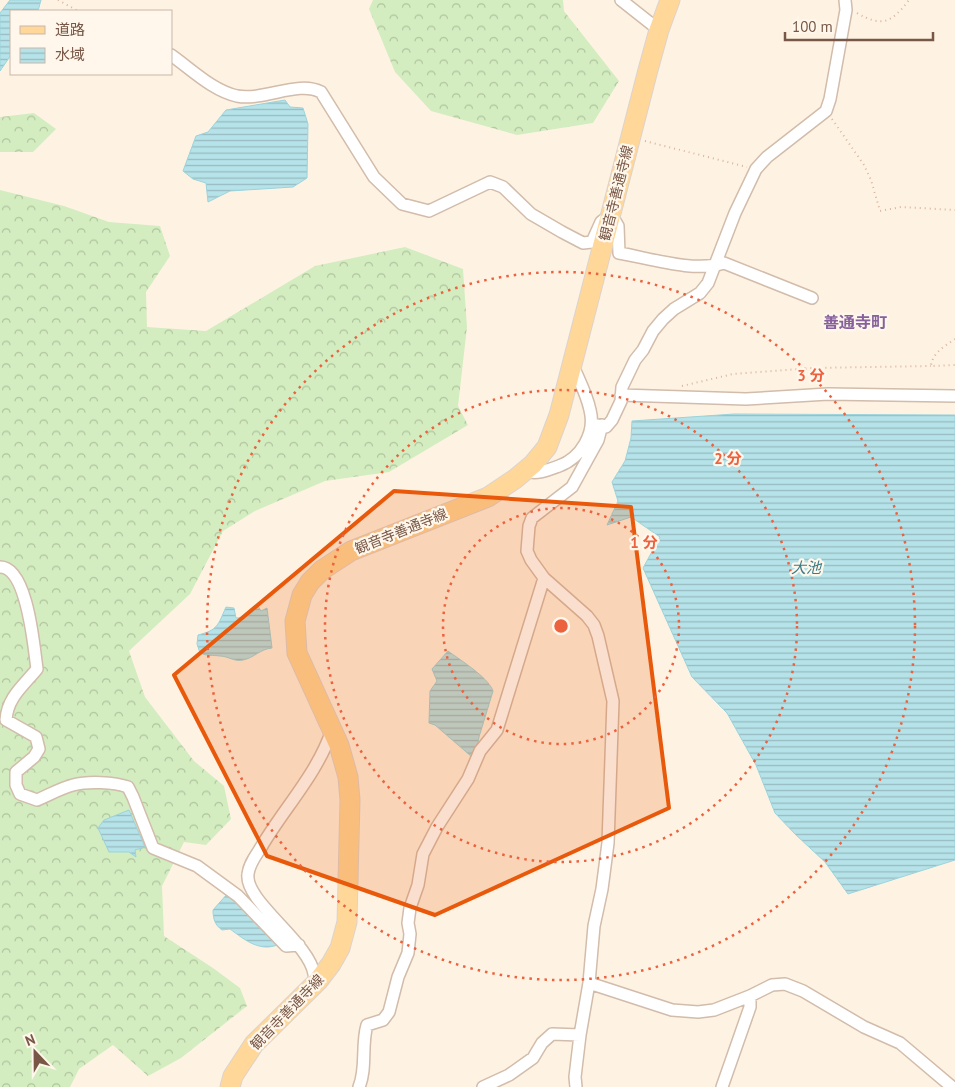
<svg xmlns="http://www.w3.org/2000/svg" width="955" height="1087" viewBox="0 0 955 1087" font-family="'PT Sans','Noto Sans JP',sans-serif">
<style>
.forest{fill:url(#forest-crowns)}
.water{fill:url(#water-rules);stroke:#9bd3dc}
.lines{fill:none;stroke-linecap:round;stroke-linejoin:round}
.minor-casing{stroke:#d2bcab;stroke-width:14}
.primary-casing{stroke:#dcd3cf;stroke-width:21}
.path{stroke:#dbb39b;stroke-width:2;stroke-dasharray:1 4;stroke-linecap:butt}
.minor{stroke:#fff;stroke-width:11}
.primary{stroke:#ffd799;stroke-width:19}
.marked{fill:#e8590c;fill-opacity:0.2;stroke:#e8590c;stroke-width:4;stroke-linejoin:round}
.ring{fill:none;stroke:#ec613e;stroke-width:2.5;stroke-dasharray:2.5 5}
.labels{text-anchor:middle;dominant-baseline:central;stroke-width:4.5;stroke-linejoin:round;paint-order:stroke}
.street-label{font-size:14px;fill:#785746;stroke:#fff7eb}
.water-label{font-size:15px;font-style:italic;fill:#3b7b87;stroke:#fff7eb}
.quarter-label{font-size:16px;font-weight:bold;fill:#87619d;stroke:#fff7eb}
.centre{fill:#ec613e;stroke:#fff7eb;stroke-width:2.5}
.ring-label{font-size:15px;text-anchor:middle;font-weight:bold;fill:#ec613e;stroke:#fff7eb;stroke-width:4.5;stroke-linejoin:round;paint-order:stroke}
</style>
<defs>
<pattern id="forest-crowns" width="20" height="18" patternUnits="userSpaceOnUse" patternTransform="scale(1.25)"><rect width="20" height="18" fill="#d3edc0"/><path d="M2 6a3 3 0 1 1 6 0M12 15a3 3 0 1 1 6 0" fill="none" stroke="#b0c39e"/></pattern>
<pattern id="water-rules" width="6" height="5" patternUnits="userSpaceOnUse" patternTransform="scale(1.25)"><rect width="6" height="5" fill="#b5e3e9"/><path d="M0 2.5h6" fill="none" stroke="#98bbbf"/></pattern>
</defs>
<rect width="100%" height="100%" fill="#fef3e3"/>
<path class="forest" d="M373,0H563L564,11L619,81L593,123L517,135L431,111L395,72L369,9Z
M34,113L56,129L33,152H0V117Z
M0,190L64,206L109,222L160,226L170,256L146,292L147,327L206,331L315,266L405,247L463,269L467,327L458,406L468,425L389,472L325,481L255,511L223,531L190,594L129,651L145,697L194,761L224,786L231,819L206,845L184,842L162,886L164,936L213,968L240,988L247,1006L181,1058L148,1076L113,1045L79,1069L70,1087H0Z"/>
<path class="water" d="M10,0H41L38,11H11V55L0,71V13Z
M285,100L290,107L303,108L308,124L307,178L293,187L230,191L208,202L206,183L193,179L183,171L196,136L208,132L226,110Z
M734,414L955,415V860L848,894L825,862L795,834L775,813L756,765L727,713L692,677L643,568L660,537L631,517L607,525L618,501L612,482L625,461L631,438L632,421Z
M258,606L261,611L267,608L272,648C260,649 254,658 243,660C234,662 228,656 220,656C212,655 208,656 200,653L197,644L198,635C218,630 218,625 226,607L234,608L236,618C248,618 251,614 258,606Z
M448,651C460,660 488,677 493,691L479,737L477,749L472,757L435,725L429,723L430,691L437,681L432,669Z
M129,810L145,847L135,850L136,857L129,852H109L98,828L104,820Z
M228,893L280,944C260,953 245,940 230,929L222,930C215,925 213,919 213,910Z"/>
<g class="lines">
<g class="minor-casing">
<path id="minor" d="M621,0L659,30
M171,55C191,69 213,91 237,96C265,101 298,80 321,92L374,177L402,204L429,211L490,182L503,187L531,214L562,232L583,243L592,242L601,222L611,214L618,226L619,253C649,258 694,273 724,263L812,298
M621,395L746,399L828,394L955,396
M592,424L606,427L612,420L621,401L622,387L635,360L643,350L653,331L663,319L674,309L700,293L708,283L735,213L756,169L767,157L826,111L830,99L846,10L845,0
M526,471C537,475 548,470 559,466C581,458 596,433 590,410C587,395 579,380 573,366
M0,567C28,567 34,649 37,669C23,686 7,698 6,720L36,737L39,749L34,757L16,772V785L20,794L37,800C49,795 61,788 73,785C88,781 114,782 128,787L133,797L153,848L197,866L238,896L286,946L299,945
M589,983L672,1010L698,1012L714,1010L750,996L772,985L785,984L803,991L864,1027L900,1043L952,1087
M314,985C314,981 315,977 314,974C309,942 244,901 248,874C249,863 258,853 263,844C286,806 318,772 332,730
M359,1087C367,1068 361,1045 367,1025L383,1020L389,1012L398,977L408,953L410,934L408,923L410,908L418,885L423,854L437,827L468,779L480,751L497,730L544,578
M483,1087L509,1075L533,1058L542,1043L552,1034L580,1035
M576,1087L575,1077L580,1035L589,983L594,926L602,889L608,843L613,701L598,636L594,625L587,616L544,578L531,560L527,551L529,526L532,518L572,487L598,440L602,425
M722,1087L750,1007V996"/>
</g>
<g class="primary-casing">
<path id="primary" d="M230,1087L233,1076L254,1044L318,981L331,964L340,948L347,922L350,800L348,777L339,745L297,653L295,621L302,595L310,582L322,570L351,551L488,497L515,479L533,464L547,447L559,415L648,70L659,30L670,0"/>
</g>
<path class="path" d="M58,0L78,11
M857,13C883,28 892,22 909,0
M832,119L864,165L871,180L880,211L901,207L955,210
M645,141L747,167
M955,339C945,346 932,353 931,366L955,365
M682,386L733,374L813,368L931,366"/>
<use href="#minor" class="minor"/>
<use href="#primary" class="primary"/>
</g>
<path class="marked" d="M394,491L631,507L669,808L435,915L267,856L174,675Z"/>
<g class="ring">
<circle cx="561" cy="626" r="118"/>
<circle cx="561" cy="626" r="236"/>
<circle cx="561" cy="626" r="354"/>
</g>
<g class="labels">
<g class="street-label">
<text transform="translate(616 193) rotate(-76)">観音寺善通寺線</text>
<text transform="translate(401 531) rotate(-22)">観音寺善通寺線</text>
<text transform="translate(287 1012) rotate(-46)">観音寺善通寺線</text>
</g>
<g class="water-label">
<text x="806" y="567">大池</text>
</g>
<g class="quarter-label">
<text x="855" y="322">善通寺町</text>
</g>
</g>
<circle cx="561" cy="626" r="8" class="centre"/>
<g class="ring-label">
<text x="811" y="381">3 分</text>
<text x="728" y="464">2 分</text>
<text x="644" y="548">1 分</text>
</g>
<rect x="10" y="10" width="162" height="65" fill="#fff7eb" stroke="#c9b7a9"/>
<rect x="20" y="26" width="25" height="8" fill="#ffd799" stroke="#c9b7a9"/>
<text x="55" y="35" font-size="15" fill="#785746">道路</text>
<rect x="20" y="48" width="25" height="15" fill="url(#water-rules)" stroke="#c9b7a9"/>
<text x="55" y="60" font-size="15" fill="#785746">水域</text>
<g transform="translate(35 1052) rotate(338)" stroke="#fff7eb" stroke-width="4" paint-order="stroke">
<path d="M0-4L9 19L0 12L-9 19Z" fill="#785746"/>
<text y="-8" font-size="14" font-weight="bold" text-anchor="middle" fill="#785746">N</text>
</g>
<path d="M785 32v8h148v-8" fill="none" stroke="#785746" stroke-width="2.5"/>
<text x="792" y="32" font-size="15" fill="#785746" stroke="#fff7eb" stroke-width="4" paint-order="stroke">100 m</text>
</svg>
